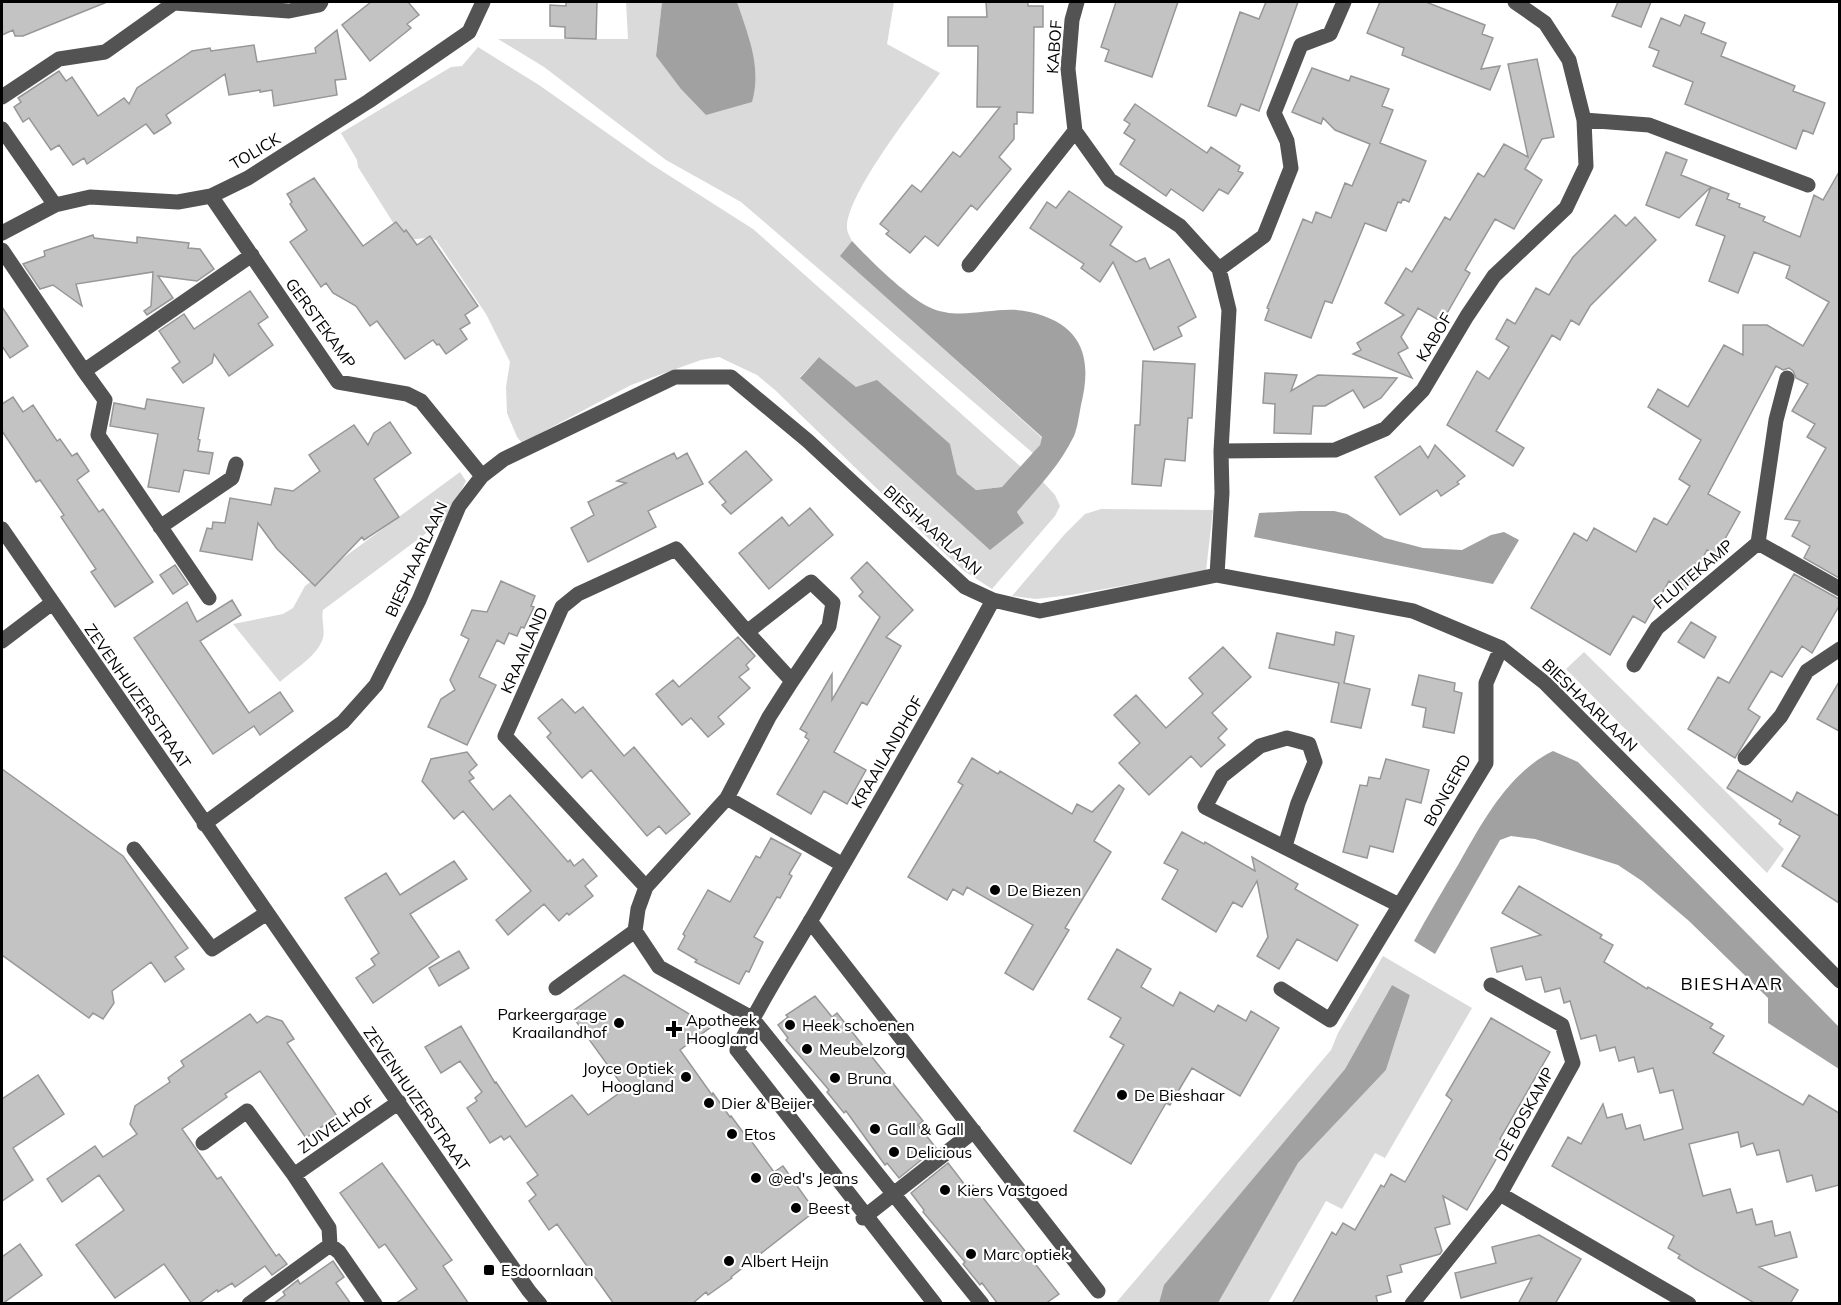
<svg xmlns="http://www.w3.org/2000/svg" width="1841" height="1305" viewBox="0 0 1841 1305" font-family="Mulish,sans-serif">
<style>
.green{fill:#dadada}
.water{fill:#a1a1a1}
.building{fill:#c3c3c3;stroke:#979797;stroke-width:1.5}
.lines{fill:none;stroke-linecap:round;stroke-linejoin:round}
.minor{stroke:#535353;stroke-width:15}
.poi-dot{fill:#000;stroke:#fff;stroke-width:2}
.labels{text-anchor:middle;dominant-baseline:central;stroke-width:4.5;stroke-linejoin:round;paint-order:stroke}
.street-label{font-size:16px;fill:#000;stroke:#fff}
.poi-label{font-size:16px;fill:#000;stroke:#fff;text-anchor:start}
.neighbourhood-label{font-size:18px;letter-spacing:1.5px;fill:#000;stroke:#fff}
</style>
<rect width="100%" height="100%" fill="#fff"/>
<path class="green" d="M626,2H662L656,56L750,41L737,2H894L887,44L940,73C918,104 846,194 847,228C847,232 850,237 852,241L841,256L1042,438L1040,445L1034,454L741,202L666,160L544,67L498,39H628Z
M478,47L539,85L651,164L753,229L1021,467L1002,487L976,490L957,474L950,444L856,387L819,357L800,377L1024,523L1017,512L1043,482L1055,495L1060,506L1055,516L992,589L964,571L929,539L775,390L757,375L719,357L701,360L631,385L522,443L517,437L507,413L506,387L510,362L486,314L436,240C426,236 415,240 404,240L358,167L357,160L341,133L451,67L462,66Z
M460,472L466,481L448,517L323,610C321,619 325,629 323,638C318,656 293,670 280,682L233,624L283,614L293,608L305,586Z
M1101,509L1213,510L1206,571L1071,595L1036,599L1012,596L1064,535L1085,514Z
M1584,652L1784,849L1767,873L1566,669Z
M1383,956L1472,1008L1385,1158L1375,1153L1342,1209L1326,1201L1268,1303H1218L1298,1163L1386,1070L1410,995L1392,985L1345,1069L1165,1285L1159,1303L1115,1304L1331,1050L1338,1033Z"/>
<path class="water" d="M662,2H737C748,35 762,67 752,102L706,115L681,89L656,56Z
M852,241C870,260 908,298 931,308C962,322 998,304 1030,312C1082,324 1093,357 1081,405C1079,415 1078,426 1074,436C1060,465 1038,488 1017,512L1024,523L990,550L800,378L819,357L856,387L877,380L950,444L957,474L976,490L1002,487L1040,445L1042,437L840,256Z
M1300,511H1334L1347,514L1385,538L1423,548L1462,550L1491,535L1504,532L1519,540L1493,584L1254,537L1259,513Z
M1553,751L1578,762L1839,1027V1069L1768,1023V998L1689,921L1642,881L1618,865L1535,839L1511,836L1500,840L1435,954L1414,941C1428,915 1443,890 1458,865C1482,823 1508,773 1553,751Z
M1392,985L1410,995L1386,1070L1298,1163L1218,1303H1159L1164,1285L1345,1069Z"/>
<path class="building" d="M2,2H107L23,36H15L13,30L2,35Z
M371,2H408L419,15L407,24L411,28L370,61L342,25Z
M566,2H597L596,39L565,38V27L550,26V5L566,6Z
M986,2H1028V6H1043V27H1034L1033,113L1017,112V124H1014V139L999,157L1011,169L977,210L971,205L938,246L925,236L910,253L886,234L889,231L880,224L912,185L921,192L953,152L960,157L1000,107H977L978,46H948V17H987Z
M1116,2H1178L1152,77L1105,61L1109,50L1101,47Z
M1266,2H1298L1259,111L1241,104L1236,116L1208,106L1240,12L1259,19Z
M1380,2H1426L1485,25L1482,34L1493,38L1481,69L1500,66L1490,90L1402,55L1404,48L1367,33Z
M1618,2H1651L1641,27L1612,16Z
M1685,15L1705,23L1701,33L1726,43L1721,56L1795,86L1793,91L1825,103L1813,134L1803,130L1796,149L1685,104L1693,82L1653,66L1659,51L1649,47L1661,18L1680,26Z
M337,30L346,79L335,80L337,95L274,106L272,90L260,92V90L229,95L225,74L166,115L171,123L162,129L154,134L146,124L87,164L84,158L73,165L59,145L51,150L29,118L23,122L14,107L21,102L18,98L59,71L66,81L72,77L98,116L124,98L129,104L137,88L192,51L210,48L211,51L254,45L257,62L316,53L315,48Z
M1537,59L1554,137L1542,139L1525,169L1542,180L1514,229L1495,219L1465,270L1470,273L1442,322L1418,308L1401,337L1408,348L1398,353L1412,378L1353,354L1361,350L1357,343L1404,315L1385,303L1406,268L1412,272L1445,217L1450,220L1478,173L1484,177L1504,144L1528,157L1508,64Z
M1312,68L1349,81L1351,76L1389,89L1382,106L1393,110L1380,143L1426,161L1409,202L1403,199L1401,203L1398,202L1386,231L1365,223L1332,303L1325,301L1311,338L1265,320L1269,309L1267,308L1303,219L1312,223L1316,212L1331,218L1345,183L1352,186L1370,144L1335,130L1323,118L1321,124L1292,112Z
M1135,104L1207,153L1211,147L1240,166L1238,171L1243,173L1228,194L1219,189L1203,211L1171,189L1166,196L1120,164L1135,140L1124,133L1130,124L1124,120Z
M1666,152L1687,160L1681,175L1711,187L1729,194L1727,199L1740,204L1739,207L1765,217L1763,221L1800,237L1814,195L1823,200L1839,172V578L1804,558L1810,546L1792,536L1800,521L1785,519L1826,448L1807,437L1815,424L1792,411L1808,384L1796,378L1793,371L1789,368L1783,370L1776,366L1708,494L1740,512L1716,555L1707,550L1685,590L1669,581L1645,623L1633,616L1610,655L1531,608L1574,533L1587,541L1594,528L1636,552L1654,518L1667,525L1690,486L1679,479L1701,440L1648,407L1658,389L1688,407L1724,345L1743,355V325H1767L1803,346L1829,302L1786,278L1790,266L1754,252L1738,293L1709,281L1725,236L1696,225L1711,187L1679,218L1646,205Z
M314,178L363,246L396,222L404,232L406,230L417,245L430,236L478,306L465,315L470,323L460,329L467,339L446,354L439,344L437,345L433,340L405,359L377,321L370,326L356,306L333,293L326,283L321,287L290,242L307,230L290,204L292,202L287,194Z
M1069,191L1122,227L1110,245L1136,262L1145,258L1150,269L1169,259L1196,317L1178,327L1182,336L1154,350L1113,262L1100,282L1081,268L1084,264L1030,228L1047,202L1056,208Z
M1615,215L1626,226L1635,217L1656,240L1590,306L1579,325L1571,320L1560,340L1552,335L1496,431L1524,448L1513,466L1447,425L1477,371L1489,379L1509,347L1496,339L1507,319L1515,324L1536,288L1549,295L1573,257Z
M93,235L94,238L137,243V237L189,243L188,248L200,249L214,269L197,281L158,276L173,298L147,315L144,311L151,306L153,272L76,284L82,306L53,285L40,289L23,264L45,256L44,251Z
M250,291L268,317L258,324L273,345L229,376L214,354L212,363L183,383L172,368L180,362L159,331L184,314L194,329Z
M2,307L28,346L10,358L2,346Z
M1143,361L1195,364L1192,418H1188L1185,461L1165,459L1161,486L1132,484L1135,425H1140Z
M1265,373L1297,375L1291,391L1318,375L1397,378L1381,398L1364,408L1353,390L1325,406H1313L1311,434L1274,433L1275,404L1263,403Z
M13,397L23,412L33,405L57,441L60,439L72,456L77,453L89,471L77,480L99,512L103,509L153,582L115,607L91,572L96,569L61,517L64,515L40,480L36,482L2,431V404Z
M147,399L204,408L198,439L200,440L198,451L213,453L209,474L184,470L179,492L148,487L158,434L110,426L114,403L145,409Z
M390,422L411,453L374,479L399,517L364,540L362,537L315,586L277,549L258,523L252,560L200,551L207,528L212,529L213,522L225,523L230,498L271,505L275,488L293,491L320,471L309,455L354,425L368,445L374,433Z
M1435,445L1465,476L1457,482L1459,484L1441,496L1437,490L1400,515L1375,477L1420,446L1428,458Z
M746,451L772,480L731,514L722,505L726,502L709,482Z
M674,453L677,459L687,453L703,484L648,511L656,527L588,562L571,528L594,515L588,502L626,483L617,481Z
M810,508L833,535L769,589L739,553L782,517L789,526Z
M867,562L913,610L886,637L901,646L867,705L862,702L834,752L866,770L847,804L824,791L811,814L777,794L809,740L805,737L807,733L800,729L832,674V700L880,617L859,596L863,592L851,578Z
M175,565L188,584L173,594L160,575Z
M1794,574L1839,599V606L1812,653L1802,646L1782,677L1771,671L1748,709L1760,717L1735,758L1688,729L1718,677L1729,683Z
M501,581L535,596L531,606L534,607L524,628L521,627L517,636L509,633L504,644L497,640L479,677L496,685L467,745L428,727L441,699L455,690L450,680L469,639L461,635L472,610L487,612Z
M232,600L241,615L200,641L249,713L280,692L293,711L260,735L254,726L213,754L134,638L187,602L197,622Z
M1691,622L1716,637L1704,658L1678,642Z
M1336,632L1354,636L1344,683L1370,689L1361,728L1331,722L1339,683L1269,668L1277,633L1334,645Z
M738,637L755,656L746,665L749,669L739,677L750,688L718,717L724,724L708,737L691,718L682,725L656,694L673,680L679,687Z
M1223,647L1251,677L1212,713L1227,729L1218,738L1225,745L1201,767L1191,756L1149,795L1119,763L1140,743L1114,715L1136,695L1166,728L1203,694L1189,678Z
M1419,675L1455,683L1454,691L1462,693L1454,733L1423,727L1426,708L1412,705Z
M1839,682V731L1817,719Z
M562,699L575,713L583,707L624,756L634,747L690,814L666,834L659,826L647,836L591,770L582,778L547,737L551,733L538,718Z
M467,752L477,765L469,772L474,778L469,781L493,810L510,795L568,862L570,860L574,866L583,859L597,876L585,886L593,896L569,915L567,913L559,921L544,904L508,935L496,920L531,891L463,811L454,819L422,781L431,759Z
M972,758L998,774L1000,771L1072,814L1077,804L1092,812L1119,785L1124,789L1094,841L1111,852L1065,928L1069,930L1033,990L1005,973L1033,925L967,887L963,895L953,889L947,900L908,877L963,785L958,782Z
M1386,759L1429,770L1421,803L1406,799L1393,852L1370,846L1367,858L1343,852L1360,785L1367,786L1369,777L1380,779Z
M2,769L123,856L188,948L175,957L184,969L165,982L151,962L112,991L114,1003L103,1019L93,1013L89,1018L2,955Z
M1738,770L1792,802L1797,792L1839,816V903L1782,866L1800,836L1779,824L1781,820L1727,788Z
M1182,832L1204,844L1205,842L1255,871L1252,857L1298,884L1295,889L1358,925L1337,961L1297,939L1279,969L1257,956L1268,937L1257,881L1242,907L1233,902L1216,932L1162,899L1178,870L1164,863Z
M771,838L801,854L789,874L792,876L780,898L777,897L754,937L763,942L749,972L746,971L739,984L695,962L697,960L678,949L685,936L683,934L708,890L730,902L756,856L760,858Z
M454,861L467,879L410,914L439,957L373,1003L356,978L375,965L371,959L379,953L345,898L386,873L400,895Z
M1519,886L1602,935L1600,938L1613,945L1604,962L1647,989L1648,987L1713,1024L1710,1028L1724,1036L1713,1053L1803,1105L1809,1095L1839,1113V1185L1816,1191L1812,1175L1787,1182L1779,1150L1757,1155L1753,1143L1741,1147L1738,1132L1689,1144L1703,1196L1730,1189L1737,1213L1752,1209L1756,1225L1772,1221L1775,1236L1790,1232L1797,1257L1759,1267L1798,1290L1790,1304H1756L1696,1269L1678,1258L1680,1255L1668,1248L1674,1236L1552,1166L1568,1137L1581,1144L1603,1104L1607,1118L1622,1114L1626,1129L1640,1125L1644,1140L1683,1129L1673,1090L1660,1093L1653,1068L1638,1072L1634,1057L1619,1061L1615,1047L1600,1051L1596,1035L1581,1039L1570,1001L1564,1003L1560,988L1545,992L1541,977L1526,980L1522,966L1497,972L1491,948L1541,935L1502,913Z
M1117,949L1151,969L1141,987L1173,1006L1180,992L1214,1012L1218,1005L1246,1021L1251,1011L1279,1028L1240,1096L1192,1068L1170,1105L1166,1103L1131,1164L1074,1131L1124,1045L1110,1037L1121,1018L1088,999Z
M459,951L469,968L439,986L429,968Z
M624,975L711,1027L680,1050L712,1095L713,1093L730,1117L731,1116L748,1139L749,1138L774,1172L783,1166L815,1211L731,1277L732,1278L708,1295L706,1292L692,1304H614L557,1224L549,1230L529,1201L536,1195L527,1183L538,1175L510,1136L504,1140L501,1136L490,1143L467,1108L477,1101L475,1098L482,1092L460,1061L441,1073L425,1047L461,1026L495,1083L496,1082L526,1127L572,1095L588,1115L625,1089L570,1013Z
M815,996L832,1017L837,1013L923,1121L918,1125L936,1148L899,1178L887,1163L885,1165L846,1111L844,1113L827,1092L829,1090L786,1040L788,1038L778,1025L788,1017L786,1015Z
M250,1014L257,1023L267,1016L282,1021L294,1039L287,1043L337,1116L306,1138L260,1071L225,1094L227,1097L182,1129L217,1179L221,1177L276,1256L279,1254L287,1264L272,1275L265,1266L235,1287L232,1283L218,1292L217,1290L198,1304H192L164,1264L115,1298L76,1245L124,1210L99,1175L62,1202L47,1179L95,1146L103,1157L137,1134L130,1124L135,1106L170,1082L168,1078L184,1066L181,1061Z
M1491,1018L1550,1052L1500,1139L1506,1142L1467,1210L1443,1196L1450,1224L1435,1228L1442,1251L1440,1254L1400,1265L1402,1272L1387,1276L1391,1292L1376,1296L1378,1304H1292L1332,1232L1336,1235L1343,1223L1355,1230L1381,1185L1384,1187L1391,1174L1405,1182L1452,1100L1446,1095Z
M38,1075L64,1114L13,1148L33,1180L2,1201V1099Z
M382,1163L452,1260L443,1266L469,1304H395L417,1289L385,1244L379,1248L340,1193Z
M948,1163L968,1189L973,1185L1059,1294L1045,1304H998L982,1283L980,1285L963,1264L965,1262L923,1212L924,1210L911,1193Z
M1539,1235L1581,1259L1555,1304H1518L1532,1278L1461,1298L1455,1273L1496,1263L1492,1247Z
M20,1244L42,1275L2,1304V1257Z
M333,1261L344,1277L336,1283L351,1304H273L285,1295L283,1292L298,1280L300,1284Z"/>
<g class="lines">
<path class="minor" d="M1077,2L1072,20L1068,69L1075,131L1110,180L1180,226L1219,269L1229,310L1221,451L1222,493L1217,575
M2,97L59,59L105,52L174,3L289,11L319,5L321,2
M1584,120L1649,125L1808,185
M2,129L55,205
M211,196L338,382L407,394L421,401L482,476
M2,233L55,205L90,197L178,202L211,196L248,178L369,101L469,32L483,2
M2,250L84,371
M969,265L1075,131
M1219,269L1264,236L1291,168L1287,141L1274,113L1301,45L1330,34L1344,2
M1221,451L1335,450L1385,429L1423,390L1467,316L1494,276L1566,208L1586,166L1584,120L1569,60L1545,23L1515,2
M160,527L232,478L236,464
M2,529L489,1234L529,1291L540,1304
M1758,543L1840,589
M209,598L98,435L105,400L84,371L252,255
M747,632L811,582L833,603L829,626L792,681
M2,641L52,603
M1634,665L1657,628L1758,543L1776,420L1787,378
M1745,758L1781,716L1807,671L1840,649
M727,798L843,865
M204,824L343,722L376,685L419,600L459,506L482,476L504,459L675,377H731L808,441L965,587L993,600L1040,611L1217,575L1413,611L1501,648L1545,683L1840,981
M1285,846L1298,803L1315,762L1309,744L1287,738L1260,746L1222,776L1205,807L1399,905
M134,849L212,949L267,913
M646,887L505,736L562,607L578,594L676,549L747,632L792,681L769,717L727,798L646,887L638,909L635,931L659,967L752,1018L982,1304
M810,921L1098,1291
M556,988L635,931
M1281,989L1330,1020L1486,763V683L1501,648
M203,1143L247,1111L294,1175
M1500,1194L1689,1304
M863,1218L974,1131
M330,1245L339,1252L375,1304
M249,1304L330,1245L329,1228L294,1175L399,1102
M935,1304L737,1050C760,1001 790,956 818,908C877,806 937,704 993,600
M1412,1304L1500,1194L1573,1063L1562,1025L1491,985"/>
</g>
<g class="poi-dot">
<circle cx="995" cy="890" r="6"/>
<circle cx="619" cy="1023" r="6"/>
<circle cx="790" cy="1025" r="6"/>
<path d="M671 1020h6v6h6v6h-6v6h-6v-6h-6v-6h6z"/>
<circle cx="807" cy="1049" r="6"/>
<circle cx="686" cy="1077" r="6"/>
<circle cx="835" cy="1078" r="6"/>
<circle cx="1122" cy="1095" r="6"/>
<circle cx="709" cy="1103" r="6"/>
<circle cx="875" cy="1129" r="6"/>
<circle cx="732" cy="1134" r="6"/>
<circle cx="894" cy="1152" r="6"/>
<circle cx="756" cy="1178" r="6"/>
<circle cx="945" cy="1190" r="6"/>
<circle cx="796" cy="1208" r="6"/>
<circle cx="971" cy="1254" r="6"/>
<circle cx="729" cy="1261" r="6"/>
<rect x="483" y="1264" width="12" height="12" rx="3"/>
</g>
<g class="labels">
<g class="street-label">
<text transform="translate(1054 47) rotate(-86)">KABOF</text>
<text transform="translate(255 151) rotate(-31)">TOLICK</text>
<text transform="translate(321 323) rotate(54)">GERSTEKAMP</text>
<text transform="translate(1434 337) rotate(-59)">KABOF</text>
<text transform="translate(933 530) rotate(42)">BIESHAARLAAN</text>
<text transform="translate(416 559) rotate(-65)">BIESHAARLAAN</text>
<text transform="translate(1693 574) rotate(-40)">FLUITEKAMP</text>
<text transform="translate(524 650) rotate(-66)">KRAAILAND</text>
<text transform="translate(138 696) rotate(55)">ZEVENHUIZERSTRAAT</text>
<text transform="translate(1590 705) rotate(44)">BIESHAARLAAN</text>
<text transform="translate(887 752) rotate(-60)">KRAAILANDHOF</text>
<text transform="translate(1447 790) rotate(-61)">BONGERD</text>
<text transform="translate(417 1099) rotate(55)">ZEVENHUIZERSTRAAT</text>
<text transform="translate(1524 1114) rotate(-61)">DE BOSKAMP</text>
<text transform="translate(336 1124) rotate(-35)">ZUIVELHOF</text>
</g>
<g class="poi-label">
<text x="1007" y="890">De Biezen</text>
<text x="607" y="1014" text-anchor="end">Parkeergarage<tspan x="607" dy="18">Kraailandhof</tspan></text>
<text x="686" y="1020">Apotheek<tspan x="686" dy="18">Hoogland</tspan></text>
<text x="802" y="1025">Heek schoenen</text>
<text x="819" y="1049">Meubelzorg</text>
<text x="674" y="1068" text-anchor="end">Joyce Optiek<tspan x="674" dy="18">Hoogland</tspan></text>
<text x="847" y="1078">Bruna</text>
<text x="1134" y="1095">De Bieshaar</text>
<text x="721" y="1103">Dier &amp; Beijer</text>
<text x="887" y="1129">Gall &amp; Gall</text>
<text x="744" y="1134">Etos</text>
<text x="906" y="1152">Delicious</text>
<text x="768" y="1178">@ed's Jeans</text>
<text x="957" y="1190">Kiers Vastgoed</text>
<text x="808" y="1208">Beest</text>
<text x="983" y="1254">Marc optiek</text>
<text x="741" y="1261">Albert Heijn</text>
<text x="501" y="1270">Esdoornlaan</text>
</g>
<g class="neighbourhood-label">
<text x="1732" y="983">BIESHAAR</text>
</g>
</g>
<rect width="1841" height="1305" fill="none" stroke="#000000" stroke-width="6"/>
</svg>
